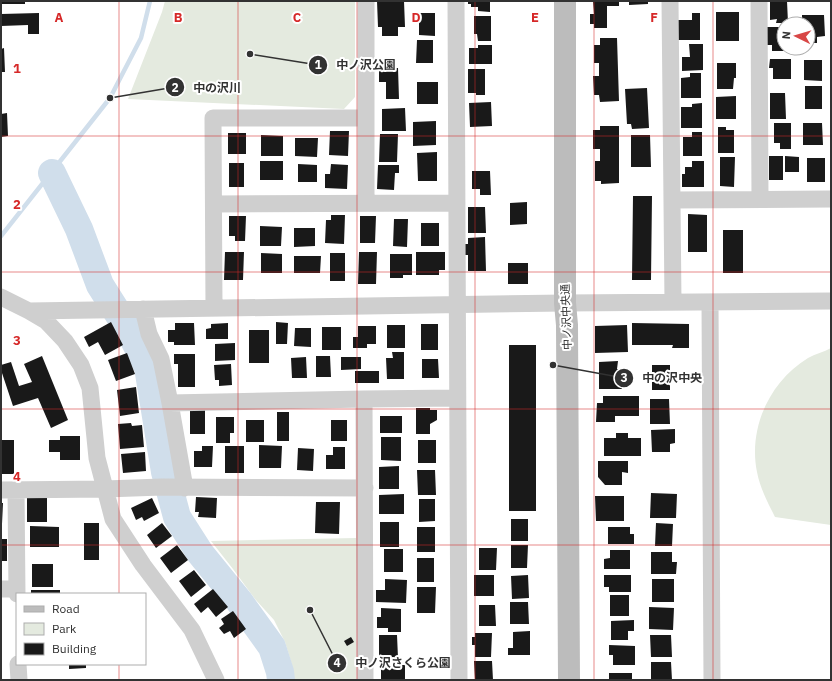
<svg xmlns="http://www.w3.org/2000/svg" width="832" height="681" viewBox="0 0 832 681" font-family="'IBM Plex Sans','Noto Sans JP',sans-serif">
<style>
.green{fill:#e4eadf}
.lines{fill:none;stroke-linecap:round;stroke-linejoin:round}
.stream{stroke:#d0deeb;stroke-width:4.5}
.river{stroke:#d0deeb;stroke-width:28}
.building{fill:#191919}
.street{stroke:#cfcfcf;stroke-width:17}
.secondary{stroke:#bcbcbc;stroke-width:22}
.grid{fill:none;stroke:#d62828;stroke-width:1;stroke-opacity:0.55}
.labels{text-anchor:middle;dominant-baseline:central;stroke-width:4;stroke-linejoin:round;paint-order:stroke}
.street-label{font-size:11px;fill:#323232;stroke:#fff}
.grid-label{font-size:13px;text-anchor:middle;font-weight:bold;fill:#d62828;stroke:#fff;stroke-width:4;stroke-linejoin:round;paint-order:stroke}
.leader{fill:none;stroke:#323232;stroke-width:1.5}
.callout-dot{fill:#323232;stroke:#fff;stroke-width:1.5}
.mark-label{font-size:12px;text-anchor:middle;font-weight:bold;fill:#fff}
.callout-label{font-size:12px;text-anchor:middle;font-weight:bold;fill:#323232;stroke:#fff;stroke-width:4;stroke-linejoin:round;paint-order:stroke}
</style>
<rect width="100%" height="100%" fill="#fff"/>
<path class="green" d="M165,1H355V97L344,109L128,99L162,12Z
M831,348V525L775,517C768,503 760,488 757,472C748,428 770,381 808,358C815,354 824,352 831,348Z
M356,538V680H294L292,665L285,642L274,620L255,599L233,569L211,541Z"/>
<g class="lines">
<path class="stream" d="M1,236L110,98L141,38L150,1"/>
<path class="river" d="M52,173L79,229L100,285L131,334L148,367L165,472L177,517L200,553L239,601L272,647L280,672L281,680"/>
</g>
<path class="building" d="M2,1H25V4H2Z
M377,1H404L405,27H398V36H382V27H378Z
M468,1H490V12L478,11V7H471V4H468Z
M593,1H619V6H607V28H594V24H590V14H594Z
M629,1H648V4L629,5Z
M770,1H787L788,23H776L777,19L770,20Z
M716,12H739V41H716Z
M39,13V34H28V25L1,26V14Z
M419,13H435V36L419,35Z
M692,13H700V40H678V20H692Z
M802,15H824L825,36L817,37V43H808V24H802Z
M474,16H491V41H478L477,34H474Z
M767,27H784V48H791V51H772V45H767Z
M600,38H617L619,101L600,102L599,95H594L593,76H599V63H594V45H600Z
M417,40H433V63H416Z
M689,44H703V70L682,71V57H690Z
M478,45H492V64H469V48H478Z
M4,48L5,72H1V49Z
M770,59H791V79H773V68H769Z
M804,60H822V81L804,80Z
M717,63H736V78H734L733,89H717Z
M379,68H398L399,99H386V82H379Z
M468,69H485V95H476V93H468Z
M690,73H701V98H681V78L690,77Z
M417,82H438V104H417Z
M805,86H822V109H805Z
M647,88L649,128L632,129L631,124H627L625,89Z
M770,93H785L786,119H770Z
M736,96V119H716V97Z
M491,102L492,126L470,127L469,103Z
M702,103V128H681V107H692V104Z
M405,108L406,131H382V109Z
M7,113L8,136L1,137V114Z
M436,121V145L413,146V122Z
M774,123H791V149H780V143H774Z
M803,123H822L823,145H803Z
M600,126H619V183L601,184V181H595V161H600V149H593V130H600Z
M718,127H726V130H734V153H718Z
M330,131H349L348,156L329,155Z
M692,132H702V156H683V137H692Z
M228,133H246V154H228Z
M380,134H398L397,162H379Z
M261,135L283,136V156H261Z
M631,135H650L651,167H631Z
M295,138H318L317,157L295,156Z
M437,152V181H418L417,153Z
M769,156H783V180H769Z
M785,156L799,157V172H785Z
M720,157H735L734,187L720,186Z
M807,158H825V182H807Z
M260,161H283V180H260Z
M692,161H704V187H682V174H685V167H692Z
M229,163H244V187H229Z
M298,164L317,165V182H298Z
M331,164L348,165L347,189L325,188V174H330Z
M378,165H399V173H395L394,190L377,189Z
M472,171H490L491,195H480V189H472Z
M633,196H652L651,280H632Z
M527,202V224L510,225V203Z
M468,207H485L486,233H468Z
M688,214L707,215V252H688Z
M331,215H345L344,244L325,243L326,220H331Z
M229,216H246L245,241H235V236H229Z
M360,216H376L375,243H360Z
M394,219H408L407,247L393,246Z
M421,223H439V246H421Z
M260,226L282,227L281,246H260Z
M294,228H315V246L294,247Z
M723,230H743V273H723Z
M485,237L486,271H468V255H464V244H468V238Z
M225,252H244L243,280H224Z
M359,252H377L376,284H358Z
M416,252H445V270H439V275H416Z
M261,253L282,254V273H261Z
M330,253H345V281H330Z
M390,254H412V275H403V278H390Z
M294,256H321L320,273H294Z
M508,263H528V284H508Z
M111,322L123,345L105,355L98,342L89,347L84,337Z
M276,322L288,323L287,344H276Z
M175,323H194L195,345H174V342H168V330H175Z
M228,323V339H206V329L211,328V324Z
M632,323L689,324V348H672L673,345H632Z
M421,324H438V350H421Z
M387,325H405V348H387Z
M627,325L628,352L595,353V326Z
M358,326H376V344H367V348H353V337H358Z
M322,327H341V350H322Z
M295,328H311V347L294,346Z
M249,330H269V363H249Z
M235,343V360L215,361V344Z
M509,345H536V511H509Z
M392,352H404V379H387L386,358H393Z
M127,353L135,374L116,381L108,360Z
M174,354H195V387H178V364H174Z
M42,356L68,420L51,428L38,398L13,406L1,370V365L11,362L19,386L32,382L24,364Z
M316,356H330L331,377H316Z
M306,357L307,378H292L291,358Z
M341,357H361V369L341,370Z
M422,359H438L439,378H422Z
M618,361L617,369H622V389H599V362Z
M231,364L232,385L219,386V380H215L214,365Z
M652,365H670V390H652Z
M355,371H379V383H355Z
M136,387L139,413L120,416L117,390Z
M603,396H639V416H615V422H596L597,403H603Z
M650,399H669L670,424H650Z
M416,408H430V410H437V420L430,424V434H416Z
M190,410H205V434H190Z
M277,412H289V441H277Z
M380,416H402V433H380Z
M216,417H234V433H230V443H216Z
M246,420H264V442H246Z
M331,420H347V441H331Z
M131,423L132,426L142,425L144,447L120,449L118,424Z
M675,429V443L670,444V452H652L651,430Z
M616,433H628V438H641V456H604V438H616Z
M60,436H80V460H60V452H49V440H60Z
M381,437H401V461L381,460Z
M1,440H14V474H1Z
M418,440H436V463H418Z
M259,445L282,446L281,468H259Z
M202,446H213L212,467H194V451H202Z
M225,446H244V473H225Z
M333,447H345V469H326V455H333Z
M298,448L314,449L313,471L297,470Z
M145,452L146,471L123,473L121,454Z
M598,461H628V473L622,472V485H605L598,477Z
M399,466V489H379V467Z
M417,470H435L436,495H418Z
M651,493L677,494L676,518H650Z
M404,494V514H379V495Z
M595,496H624V521H596Z
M27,497H47V522H27Z
M196,497L217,498L216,518L198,517L199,512H195Z
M152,498L159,513L144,521L142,517L136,520L131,508Z
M419,499H435V521L419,522Z
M316,502H340L339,534L315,533Z
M1,503H3L2,524H1Z
M511,519H528V541H511Z
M380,522H399V547H380Z
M84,523H99V560H84Z
M162,523L172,536L156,548L147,535Z
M656,523L673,524L672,546H655Z
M30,526L59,527V547H30Z
M417,527H435V552H417Z
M608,527H630V534H634V544H608Z
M1,539H7V561H1Z
M177,545L188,560L171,573L160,558Z
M511,545H528L527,568H511Z
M479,548H497L496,570H479Z
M384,549H403V572H384Z
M610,550H630V569H604V559L610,558Z
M651,552H672V562H677L676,574H651Z
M417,558H434V582H417Z
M32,564H53V587H32Z
M194,570L206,585L191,597L179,581Z
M474,575H494V596H474Z
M528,575L529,598L512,599L511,576Z
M604,575H631V592H609V587H604Z
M385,579L407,580L406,603L376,602V590H385Z
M652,579H674V602H652Z
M417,587H436L435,613H417Z
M213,589L228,607L216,617L208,607L201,613L194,604Z
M31,590H60V594H31Z
M610,595H629V616H610Z
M510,602H528L529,624H510Z
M479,605H495L496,626H479Z
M649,607L674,608L673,630L649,629Z
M381,608L401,609V632H388V628H377V617H381Z
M233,611L246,629L234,638L230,631L224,634L219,628L224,624L221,619Z
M634,620V631H628V640H611V621Z
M530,631V655H508V648H513V632Z
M475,633H492L491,657H475V645H472V637H475Z
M379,635H397L398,658H379Z
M650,635H671L672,657H651Z
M351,637L354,642L347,646L344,641Z
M609,645L635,646V665H613V655H609Z
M474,661H492L493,680H475Z
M651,662H671L672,680H651Z
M69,664H86V668L69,669Z
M381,665H405V680H390V679H381Z
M609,673H632V680H609Z"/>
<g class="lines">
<path class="street" d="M366,1V203
M456,1L459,680
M670,1L673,302
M759,1L760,199
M673,200L831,199
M214,204L457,203
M1,297L29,311L46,321L65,341L81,365L90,388L97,458L113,519L143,565L192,630L216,680
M710,302L712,680
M214,308L213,118H366
M143,309L149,334L161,359L170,403L185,488
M29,311L565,303L831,301
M364,399L365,680
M170,403L364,399L457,398
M1,490L105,489L162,487L365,488
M16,490L17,594
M1,589H17
M18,664L19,680"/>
<path class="secondary" d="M565,1V303L567,325L569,680"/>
</g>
<path class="grid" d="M119,1V594M238,1V680M357,1V680M475,1V680M594,1V680M713,1V680M1,136H831M1,272H831M1,409H831M1,545H831M119,664V680"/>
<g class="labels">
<g class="street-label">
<text transform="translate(566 317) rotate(-92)">中ノ沢中央通</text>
</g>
</g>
<g class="grid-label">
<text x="59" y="22">A</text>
<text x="178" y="22">B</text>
<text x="297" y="22">C</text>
<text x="416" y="22">D</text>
<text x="535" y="22">E</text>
<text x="654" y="22">F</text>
<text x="17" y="73">1</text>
<text x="17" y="209">2</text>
<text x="17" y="345">3</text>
<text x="17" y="481">4</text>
</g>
<path class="leader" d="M250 54L318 65M110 98L175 87M553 365L624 378M310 610L337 663"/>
<g class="callout-dot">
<circle cx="250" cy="54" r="4"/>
<circle cx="110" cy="98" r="4"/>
<circle cx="553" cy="365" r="4"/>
<circle cx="310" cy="610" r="4"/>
<circle cx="318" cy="65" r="10"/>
<circle cx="175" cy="87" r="10"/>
<circle cx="624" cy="378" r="10"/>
<circle cx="337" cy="663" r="10"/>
</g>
<g class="mark-label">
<text x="318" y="69">1</text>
<text x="175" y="92">2</text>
<text x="624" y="382">3</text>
<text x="337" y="667">4</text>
</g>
<g class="callout-label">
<text x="366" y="69">中ノ沢公園</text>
<text x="217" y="92">中の沢川</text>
<text x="672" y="382">中の沢中央</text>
<text x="403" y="667">中ノ沢さくら公園</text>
</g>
<rect width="832" height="681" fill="none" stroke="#323232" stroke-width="4"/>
<rect x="16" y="593" width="130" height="72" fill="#ffffff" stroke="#adadad"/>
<rect x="24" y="606" width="20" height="6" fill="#bcbcbc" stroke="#adadad"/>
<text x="52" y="613" font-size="12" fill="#323232">Road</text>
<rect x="24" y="623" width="20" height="12" fill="#e4eadf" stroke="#adadad"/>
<text x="52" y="633" font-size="12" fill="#323232">Park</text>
<rect x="24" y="643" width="20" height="12" fill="#191919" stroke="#adadad"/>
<text x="52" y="653" font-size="12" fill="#323232">Building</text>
<g transform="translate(796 36) rotate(275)"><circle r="19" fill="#ffffff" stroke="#adadad"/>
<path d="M0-3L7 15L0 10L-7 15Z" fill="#d84746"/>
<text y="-6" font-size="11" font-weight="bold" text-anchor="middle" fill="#323232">N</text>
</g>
</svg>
